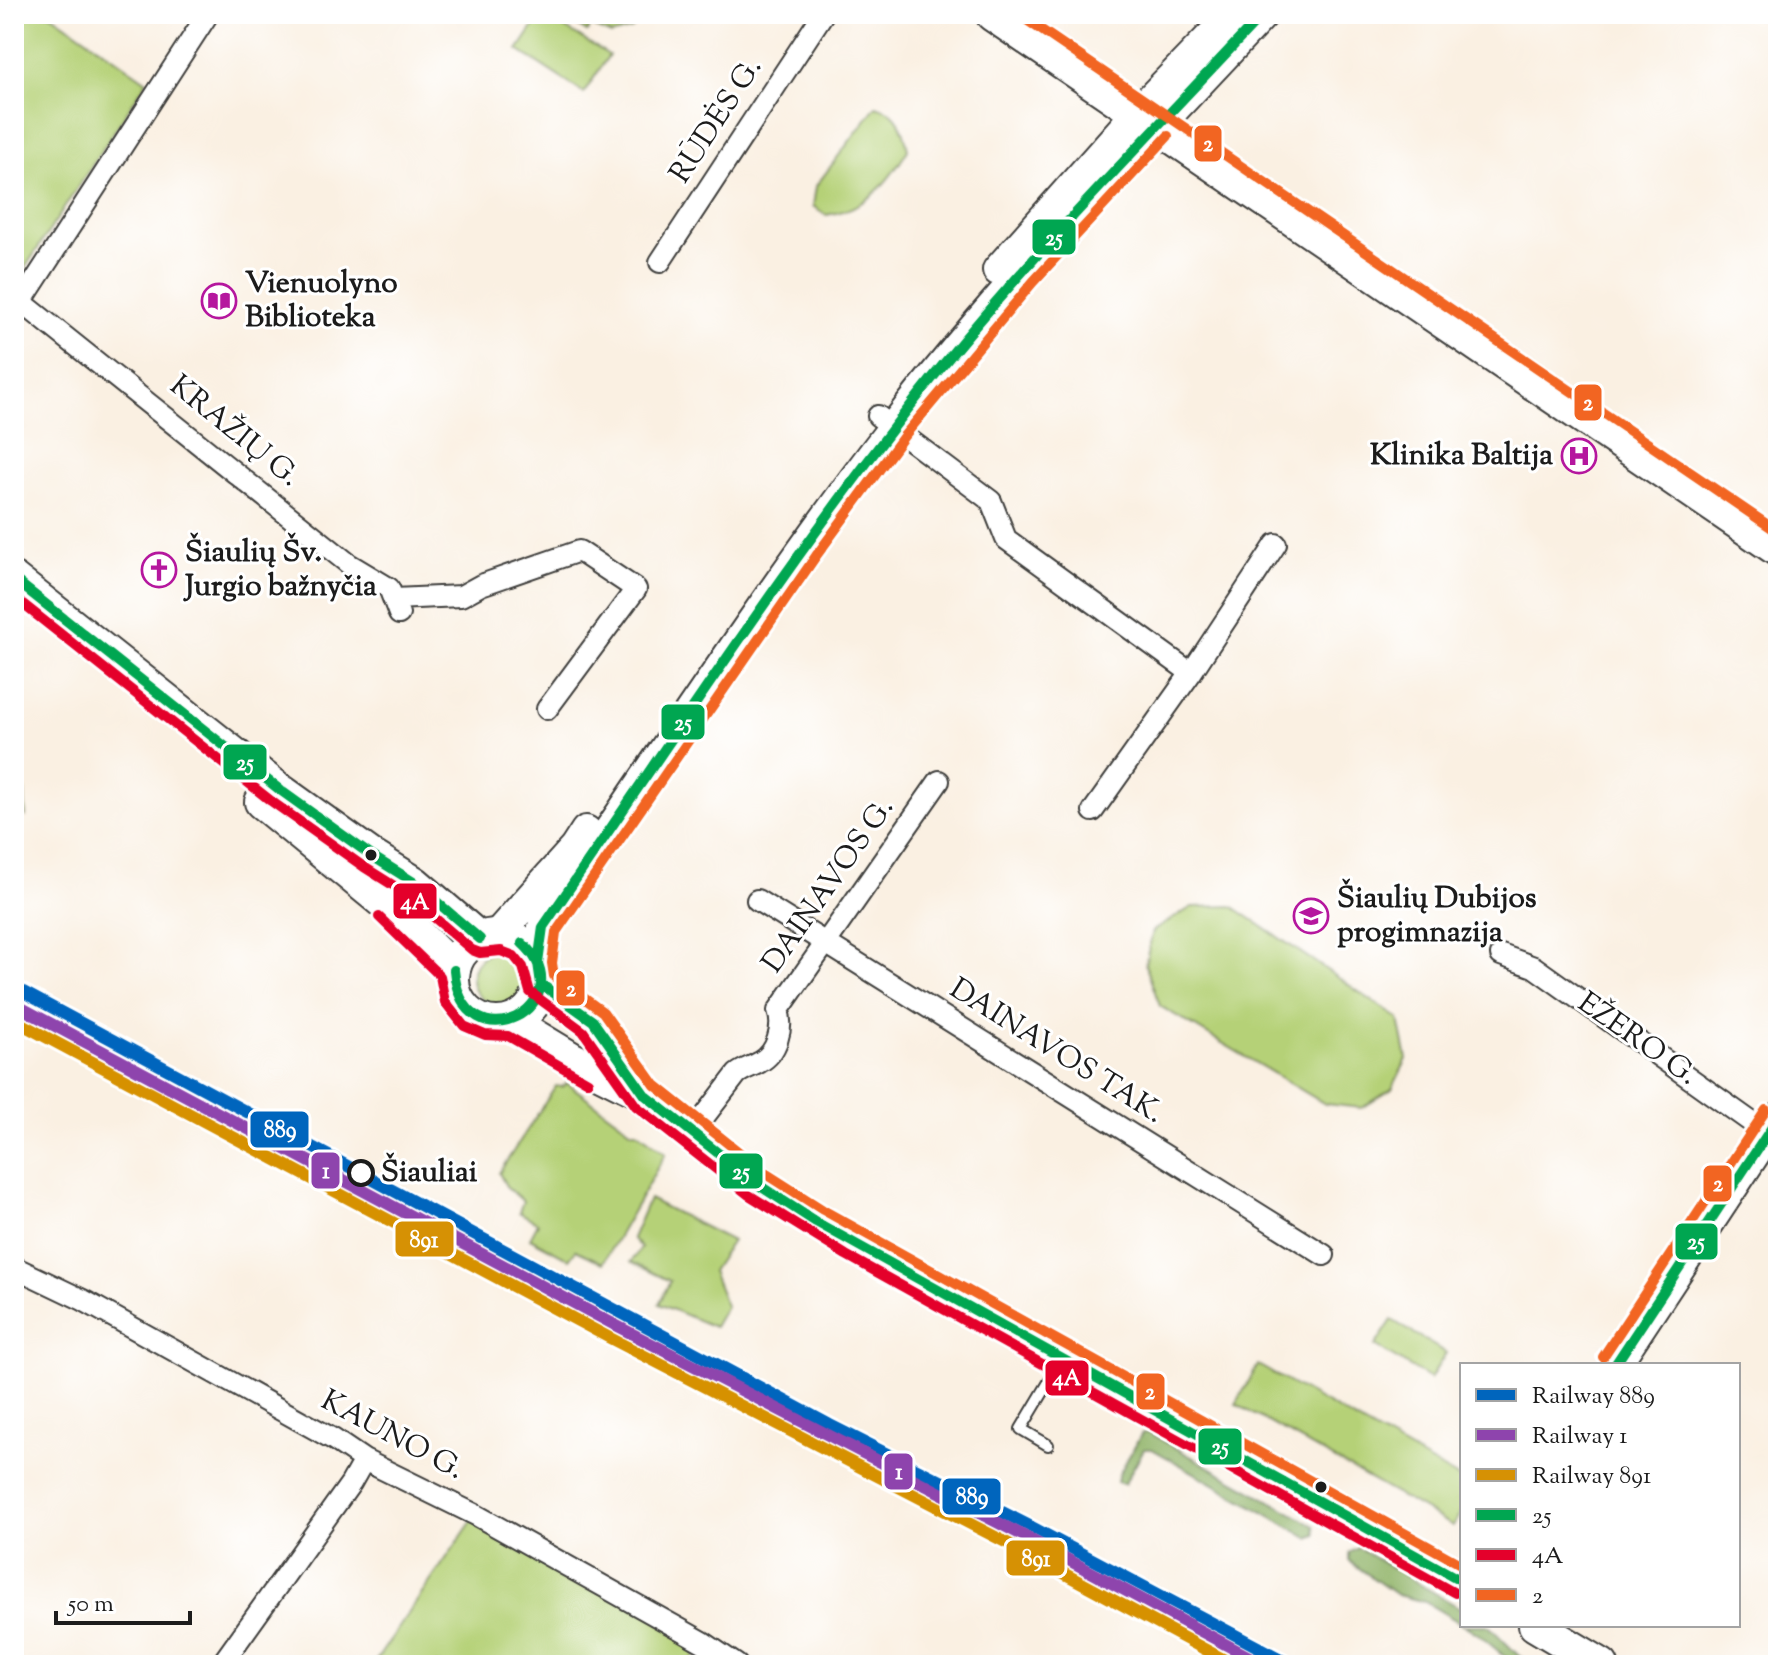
<svg xmlns="http://www.w3.org/2000/svg" width="1792" height="1679" viewBox="0 0 1792 1679" font-family="'Sorts Mill Goudy',serif">
<style>
.green{fill:#b5d177;stroke:#68764a;stroke-width:2}
.forest{fill:#90b368;stroke:#566842;stroke-width:2}
.lines{fill:none;stroke-linecap:round;stroke-linejoin:round}
.service-casing{stroke:#3d3c3a;stroke-width:14}
.minor-casing{stroke:#3d3c3a;stroke-width:24}
.secondary-casing{stroke:#3d3c3a;stroke-width:34}
.primary-casing{stroke:#3d3c3a;stroke-width:36}
.trunk-casing{stroke:#3d3c3a;stroke-width:38}
.service{stroke:#fff;stroke-width:10}
.minor{stroke:#fff;stroke-width:20}
.secondary{stroke:#fff;stroke-width:30}
.primary{stroke:#fff;stroke-width:32}
.trunk{stroke:#fff;stroke-width:34}
.bus-1-casing{stroke:#fff;stroke-width:16}
.bus-2-casing{stroke:#fff;stroke-width:16}
.bus-3-casing{stroke:#fff;stroke-width:16}
.bus-1{stroke:#00a651;stroke-width:10}
.bus-2{stroke:#e4002b;stroke-width:10}
.bus-3{stroke:#f26522;stroke-width:10}
.rail-1-casing{stroke:#fff;stroke-width:18}
.rail-2-casing{stroke:#fff;stroke-width:18}
.rail-3-casing{stroke:#fff;stroke-width:18}
.rail-1{stroke:#0065bd;stroke-width:12}
.rail-2{stroke:#8e44ad;stroke-width:12}
.rail-3{stroke:#d69104;stroke-width:12}
.bus-dot{fill:#1c1c1c;stroke:#fff;stroke-width:3}
.stop-dot{fill:#fff;stroke:#1c1c1c;stroke-width:4}
.labels{text-anchor:middle;dominant-baseline:central;stroke-width:6;stroke-linejoin:round;paint-order:stroke}
.street-label{font-size:30px;fill:#1c1c1c;stroke:#fff}
.poi-label{font-size:30px;font-weight:bold;fill:#1c1c1c;stroke:#fff;text-anchor:start}
.stop-label{font-size:30px;font-weight:bold;fill:#1c1c1c;stroke:#fff;text-anchor:start}
.line-badge{stroke:#fff;stroke-width:3}
.badge-label{font-size:22px;text-anchor:middle;font-weight:bold;fill:#fff}
</style>
<rect width="100%" height="100%" fill="#fff"/>
<filter id="ink" filterUnits="userSpaceOnUse"><feTurbulence type="fractalNoise" baseFrequency=".0125" numOctaves="2"/><feDisplacementMap in="SourceGraphic" scale="16" xChannelSelector="R" yChannelSelector="G"/><feConvolveMatrix kernelMatrix="1 2 1 2 8 2 1 2 1" color-interpolation-filters="sRGB"/></filter>
<filter id="wash" filterUnits="userSpaceOnUse"><feTurbulence type="fractalNoise" baseFrequency=".006" numOctaves="4" result="noise"/><feDisplacementMap in="SourceGraphic" scale="32" xChannelSelector="R" yChannelSelector="G"/><feGaussianBlur stdDeviation="1.8" result="paint"/><feColorMatrix in="noise" values="0 0 0 0 0 0 0 0 0 0 0 0 0 0 0 0 0 1.4 0 .05"/><feComposite in="paint" operator="in"/></filter>
<g filter="url(#wash)">
<rect width="100%" height="100%" fill="#faf0e2"/>
<path class="green" d="M14,14H51L147,81L16,282Z
M542,14L609,55L584,93L518,50Z
M560,14H588L613,28L630,23L638,14H648L632,29L611,35L591,26L587,32Z
M876,106C899,111 904,129 908,150C887,184 867,209 826,215L813,206L816,186Z
M14,647L26,816L14,810Z
M1232,906L1399,1019L1407,1059L1392,1089L1362,1108L1325,1104L1160,1006L1145,964L1153,931L1192,907Z
M472 978a27 27 0 1 1 54 0a27 27 0 1 1-54 0Z
M567,1083L632,1131H637L666,1153L603,1263L576,1250L569,1259L530,1238L538,1223L519,1212L523,1201L506,1186L499,1173L556,1086L562,1087Z
M649,1199L732,1241L712,1271L726,1306L714,1327L659,1304L670,1281L631,1262L641,1248L632,1238Z
M1392,1320L1446,1353L1430,1379L1375,1346Z
M1258,1365L1462,1480V1510L1453,1526L1236,1404Z
M476,1515L703,1642L689,1665H373Z"/>
<path class="forest" d="M1142,1433H1149L1315,1526L1316,1535L1309,1538L1152,1449H1144L1124,1484L1117,1482L1118,1476Z
M1358,1548L1462,1609V1624L1425,1602L1397,1595L1349,1561V1553Z
M1464,1625H1488L1519,1656L1534,1665H1515L1478,1634Z"/>
</g>
<g filter="url(#ink)">
<g class="lines">
<g class="service-casing">
<path id="service" d="M1048,1445L1021,1429L1061,1362"/>
</g>
<g class="minor-casing">
<path id="minor" d="M660,262L823,14
M14,296L349,564L389,588L399,614
M14,313L208,14
M878,416L991,501L1006,539L1191,673
M394,599L461,596L481,585L579,551L636,589L547,709
M1093,811L1191,673L1276,544
M757,900L1324,1255
M1501,955L1534,967L1768,1134
M691,1134L737,1074C745,1068 752,1067 760,1062C777,1053 784,1027 778,1011L939,781
M14,1267L83,1300L333,1439L364,1460L476,1515L703,1642L737,1665
M221,1665L351,1483L364,1460"/>
</g>
<g class="secondary-casing">
<path id="secondary" d="M998,270L1138,112L1233,14
M497,935L575,848L586,831
M538,963L543,927C659,761 769,589 893,428C1005,281 1137,150 1263,14
M1615,1365L1778,1118"/>
</g>
<g class="primary-casing">
<path id="primary" d="M14,579L280,790L372,856L415,883L480,939
M261,802L394,911L454,970
M453 979a44 44 0 1 1 88 0a44 44 0 1 1-88 0Z
M541,984L593,1021L643,1092
M510,1021L571,1058L645,1095L691,1134L757,1184L816,1222L1462,1581
M1535,1625L1602,1665"/>
</g>
<g class="trunk-casing">
<path id="trunk" d="M993,14L1778,549"/>
</g>
<use href="#service" class="service"/>
<use href="#minor" class="minor"/>
<use href="#secondary" class="secondary"/>
<use href="#primary" class="primary"/>
<use href="#trunk" class="trunk"/>
<g class="bus-1-casing">
<path id="bus-1" d="M14,579L280,790L372,856L415,883L480,939
M454,970C463,1071 588,1003 522,943
M541,984L538,963L543,927C671,742 793,552 934,376C1036,249 1152,133 1263,14
M541,984L593,1021L645,1095L757,1184L816,1222L1462,1581
M1615,1365L1778,1118"/>
</g>
<g class="bus-2-casing">
<path id="bus-2" d="M14,597L271,801L364,867L407,894L472,950L480,953L501,951L514,956L523,967L530,992L583,1031L636,1106L749,1195L846,1255L1455,1593
M379,917L440,976L445,1002L464,1026L485,1035L508,1036L588,1082"/>
</g>
<g class="bus-3-casing">
<path id="bus-3" d="M1018,14L1778,532
M1168,136L1033,282L904,436L816,556L556,932L552,963L554,976L603,1012L655,1085L765,1173L823,1210L1462,1565
M1603,1357L1766,1110"/>
</g>
<use href="#bus-1" class="bus-1"/>
<use href="#bus-2" class="bus-2"/>
<use href="#bus-3" class="bus-3"/>
<g class="rail-1-casing">
<path id="rail-1" d="M14,987L830,1425L1028,1525L1292,1665"/>
</g>
<g class="rail-2-casing">
<path id="rail-2" d="M14,1004L615,1325L1022,1535L1264,1665"/>
</g>
<g class="rail-3-casing">
<path id="rail-3" d="M14,1020L608,1337L1015,1547L1234,1665"/>
</g>
<use href="#rail-1" class="rail-1"/>
<use href="#rail-2" class="rail-2"/>
<use href="#rail-3" class="rail-3"/>
</g>
</g>
<defs>
<g id="library-ring" transform="scale(1.8)"><circle r="9.5" fill="#fff" stroke="#b5179e" stroke-width="1.5"/><path d="M-6-4Q-3-5.5-.7-3.5V5Q-3 3-6 4ZM6-4Q3-5.5 .7-3.5V5Q3 3 6 4Z" fill="#b5179e"/></g>
<g id="hospital-ring" transform="scale(1.8)"><circle r="9.5" fill="#fff" stroke="#b5179e" stroke-width="1.5"/><path d="M-5-5h3v3.5h4V-5h3V5h-3V1.5h-4V5h-3Z" fill="#b5179e"/></g>
<g id="church-ring" transform="scale(1.8)"><circle r="9.5" fill="#fff" stroke="#b5179e" stroke-width="1.5"/><path d="M-1.2-6h2.4v3.5h3.3v2.4h-3.3V6h-2.4V-.1h-3.3v-2.4h3.3Z" fill="#b5179e"/></g>
<g id="school-ring" transform="scale(1.8)"><circle r="9.5" fill="#fff" stroke="#b5179e" stroke-width="1.5"/><path d="M0-5L7-2L0 1L-7-2ZM-4 1L0 2.5L4 1V4Q0 6-4 4Z" fill="#b5179e"/></g>
</defs>
<g fill-rule="evenodd">
<use href="#library-ring" x="219" y="301"/>
<use href="#hospital-ring" x="1579" y="456"/>
<use href="#church-ring" x="159" y="570"/>
<use href="#school-ring" x="1311" y="916"/>
</g>
<g class="bus-dot">
<circle cx="371" cy="855" r="7"/>
<circle cx="1321" cy="1487" r="7"/>
</g>
<circle class="stop-dot" cx="361" cy="1173" r="12"/>
<g class="labels">
<g class="street-label">
<text transform="translate(717 121) rotate(-57)">RŪDĖS G.</text>
<text transform="translate(234 432) rotate(39)">KRAŽIŲ G.</text>
<text transform="translate(829 886) rotate(-55)">DAINAVOS G.</text>
<text transform="translate(1637 1040) rotate(35)">EŽERO G.</text>
<text transform="translate(1056 1052) rotate(32)">DAINAVOS TAK.</text>
<text transform="translate(392 1436) rotate(28)">KAUNO G.</text>
</g>
<g class="poi-label">
<text x="245" y="284">Vienuolyno<tspan x="245" dy="34">Biblioteka</tspan></text>
<text x="1553" y="456" text-anchor="end">Klinika Baltija</text>
<text x="185" y="553">Šiaulių Šv.<tspan x="185" dy="34">Jurgio bažnyčia</tspan></text>
<text x="1337" y="899">Šiaulių Dubijos<tspan x="1337" dy="34">progimnazija</tspan></text>
</g>
<g class="stop-label">
<text x="381" y="1173">Šiauliai</text>
</g>
</g>
<g class="line-badge">
<rect x="1193" y="124" width="30" height="39" rx="8" fill="#f26522"/>
<rect x="1031" y="218" width="46" height="38" rx="8" fill="#00a651"/>
<rect x="1573" y="383" width="30" height="39" rx="8" fill="#f26522"/>
<rect x="660" y="703" width="46" height="38" rx="8" fill="#00a651"/>
<rect x="222" y="743" width="46" height="38" rx="8" fill="#00a651"/>
<rect x="392" y="882" width="46" height="38" rx="8" fill="#e4002b"/>
<rect x="555" y="969" width="31" height="38" rx="8" fill="#f26522"/>
<rect x="249" y="1110" width="61" height="39" rx="8" fill="#0065bd"/>
<rect x="310" y="1151" width="31" height="39" rx="8" fill="#8e44ad"/>
<rect x="718" y="1152" width="46" height="38" rx="8" fill="#00a651"/>
<rect x="1702" y="1164" width="31" height="39" rx="8" fill="#f26522"/>
<rect x="394" y="1220" width="61" height="38" rx="8" fill="#d69104"/>
<rect x="1674" y="1222" width="45" height="39" rx="8" fill="#00a651"/>
<rect x="1044" y="1359" width="46" height="38" rx="8" fill="#e4002b"/>
<rect x="1135" y="1372" width="31" height="39" rx="8" fill="#f26522"/>
<rect x="1197" y="1427" width="46" height="39" rx="8" fill="#00a651"/>
<rect x="883" y="1452" width="31" height="39" rx="8" fill="#8e44ad"/>
<rect x="941" y="1477" width="61" height="39" rx="8" fill="#0065bd"/>
<rect x="1005" y="1539" width="61" height="38" rx="8" fill="#d69104"/>
</g>
<g class="badge-label">
<text x="1208" y="151">2</text>
<text x="1054" y="245">25</text>
<text x="1588" y="410">2</text>
<text x="683" y="730">25</text>
<text x="245" y="770">25</text>
<text x="415" y="909">4A</text>
<text x="571" y="996">2</text>
<text x="280" y="1137">889</text>
<text x="326" y="1178">1</text>
<text x="741" y="1179">25</text>
<text x="1718" y="1191">2</text>
<text x="424" y="1247">891</text>
<text x="1696" y="1249">25</text>
<text x="1067" y="1385">4A</text>
<text x="1150" y="1399">2</text>
<text x="1220" y="1454">25</text>
<text x="899" y="1479">1</text>
<text x="972" y="1504">889</text>
<text x="1036" y="1566">891</text>
</g>
<rect width="1792" height="1679" fill="none" stroke="#fff" stroke-width="48"/>
<rect x="1460" y="1363" width="280" height="264" fill="#ffffff" stroke="#a4a4a4" stroke-width="2"/>
<rect x="1476" y="1389" width="40" height="12" fill="#0065bd" stroke="#a4a4a4" stroke-width="2"/>
<text x="1532" y="1403" font-size="24" fill="#1c1c1c">Railway 889</text>
<rect x="1476" y="1429" width="40" height="12" fill="#8e44ad" stroke="#a4a4a4" stroke-width="2"/>
<text x="1532" y="1443" font-size="24" fill="#1c1c1c">Railway 1</text>
<rect x="1476" y="1469" width="40" height="12" fill="#d69104" stroke="#a4a4a4" stroke-width="2"/>
<text x="1532" y="1483" font-size="24" fill="#1c1c1c">Railway 891</text>
<rect x="1476" y="1509" width="40" height="12" fill="#00a651" stroke="#a4a4a4" stroke-width="2"/>
<text x="1532" y="1523" font-size="24" fill="#1c1c1c">25</text>
<rect x="1476" y="1549" width="40" height="12" fill="#e4002b" stroke="#a4a4a4" stroke-width="2"/>
<text x="1532" y="1563" font-size="24" fill="#1c1c1c">4A</text>
<rect x="1476" y="1589" width="40" height="12" fill="#f26522" stroke="#a4a4a4" stroke-width="2"/>
<text x="1532" y="1603" font-size="24" fill="#1c1c1c">2</text>
<path d="M56 1611v12h134v-12" fill="none" stroke="#1c1c1c" stroke-width="4"/>
<text x="68" y="1611" font-size="24" fill="#1c1c1c" stroke="#ffffff" stroke-width="6" paint-order="stroke">50 m</text>
</svg>
